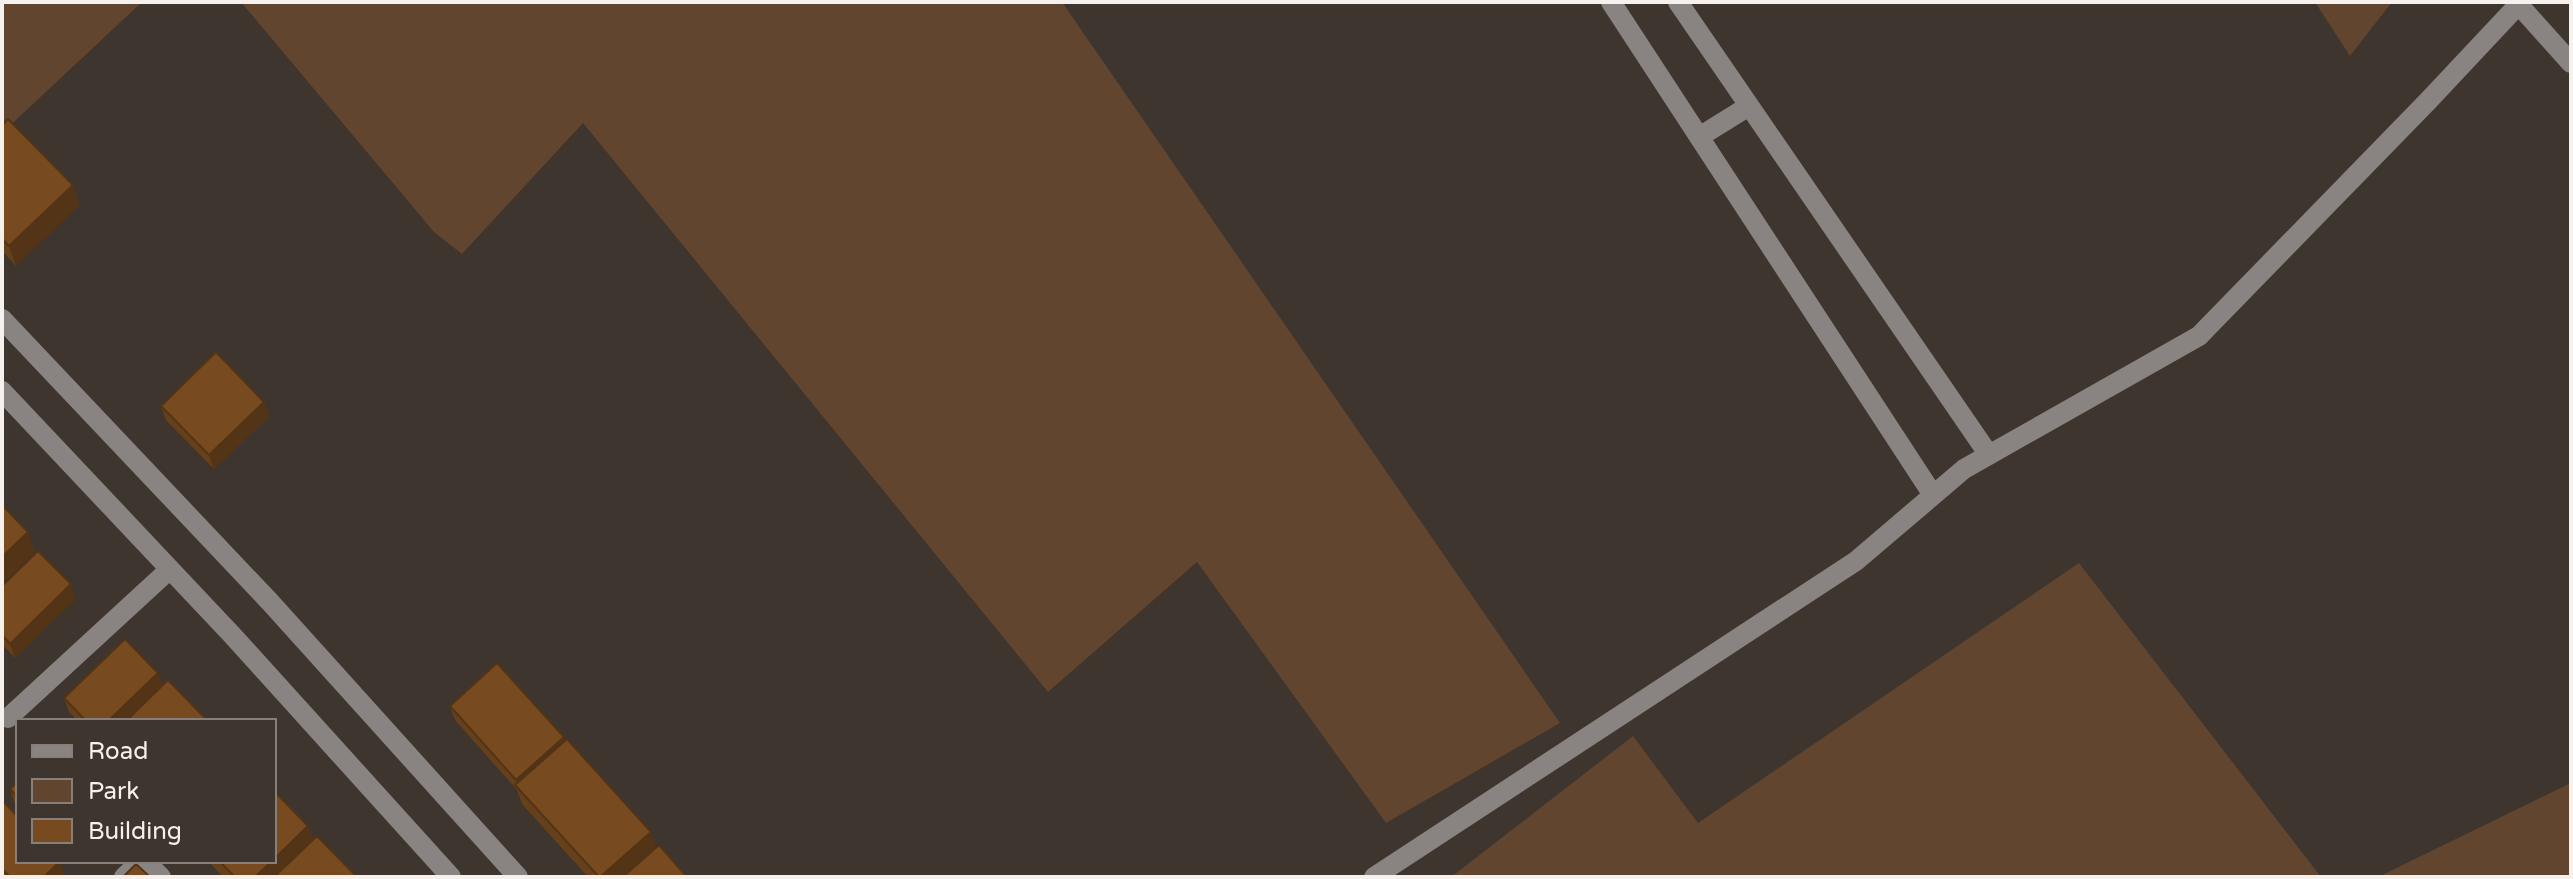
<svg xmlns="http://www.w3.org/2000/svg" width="2573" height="879" viewBox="0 0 2573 879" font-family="'Varela Round',sans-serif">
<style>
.green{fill:#61452e}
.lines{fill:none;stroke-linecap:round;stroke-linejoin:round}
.minor{stroke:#898481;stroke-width:20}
.wall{fill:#66401b}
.shaded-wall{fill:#533416}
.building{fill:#774a1f;stroke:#533416;stroke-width:2}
</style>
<rect width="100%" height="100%" fill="#3d352e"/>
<path class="green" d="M2,2H142L2,133Z
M241,2H1062L1560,723L1386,823L1197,562L1048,692L583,123L462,254L434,232Z
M2315,2H2392L2350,56Z
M2079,563L2321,877H1451L1633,736L1698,823Z
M2571,783V877H2378Z"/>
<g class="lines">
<path class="minor" d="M1611,2L1933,495
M1678,2L1989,455
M2519,5L2571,63
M1699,137L1749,106
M2,319L270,602L518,877
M2,391L233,636L451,877
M8,718L170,569
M145,861L161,877
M124,877L141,861
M1374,877L1856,561L1964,469L2199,336L2428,101L2521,2"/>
</g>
<path class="wall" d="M2,125L80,204L16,266L2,251Z
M264,402L269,416L214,469L166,420L161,406Z
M2,586L76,599L15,658L2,644Z
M158,673L162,685L208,721H78L69,712L64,698Z
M450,706L564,737L565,740L656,847L687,877H588L522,804L517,790L455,720Z
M18,782V806L15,804L10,789Z
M2,800L65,875L63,877H2Z
M308,826L313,839L357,877H223L208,861H274Z"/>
<path class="shaded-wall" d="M73,185L80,204L16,266L9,246Z
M264,402L269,416L214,469L209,455Z
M28,532L35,552L2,584V557Z
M71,584L76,599L15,658L10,644Z
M158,673L163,687L128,721H108Z
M564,737L569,751L519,789L516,780Z
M308,826L315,846L283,877H255L272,861H274V859Z
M651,832L658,852L630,877H600Z
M60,861L65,875L63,877H44Z"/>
<path class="building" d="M8,119L73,185L9,246L2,239V125Z
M216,352L264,402L209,455L161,406Z
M2,505L28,532L2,557Z
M38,551L71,584L10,644L2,635V586Z
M125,639L158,673L108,721H86L64,698Z
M497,663L564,737L516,780L450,706Z
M168,680L208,721H126Z
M567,739L651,832L600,877H599L515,785Z
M18,782V798L10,789Z
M274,791L308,826L274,859Z
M2,800L18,817V861H60L44,877H10L2,869Z
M317,836L357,877H274Z
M659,845L687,877H623Z
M219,861H272L255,877H235Z
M136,864L150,877H123Z"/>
<rect width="2573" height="879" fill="none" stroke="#f7f1ed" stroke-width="8"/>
<rect x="16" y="719" width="260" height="144" fill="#3d352e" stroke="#87807a" stroke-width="2"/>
<rect x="32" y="745" width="40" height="12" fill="#898481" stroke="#87807a" stroke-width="2"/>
<text x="88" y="759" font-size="24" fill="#f7f1ed">Road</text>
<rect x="32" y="779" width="40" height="24" fill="#61452e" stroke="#87807a" stroke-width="2"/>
<text x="88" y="799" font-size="24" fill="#f7f1ed">Park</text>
<rect x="32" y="819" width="40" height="24" fill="#774a1f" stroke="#87807a" stroke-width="2"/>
<text x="88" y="839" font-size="24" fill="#f7f1ed">Building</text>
</svg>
